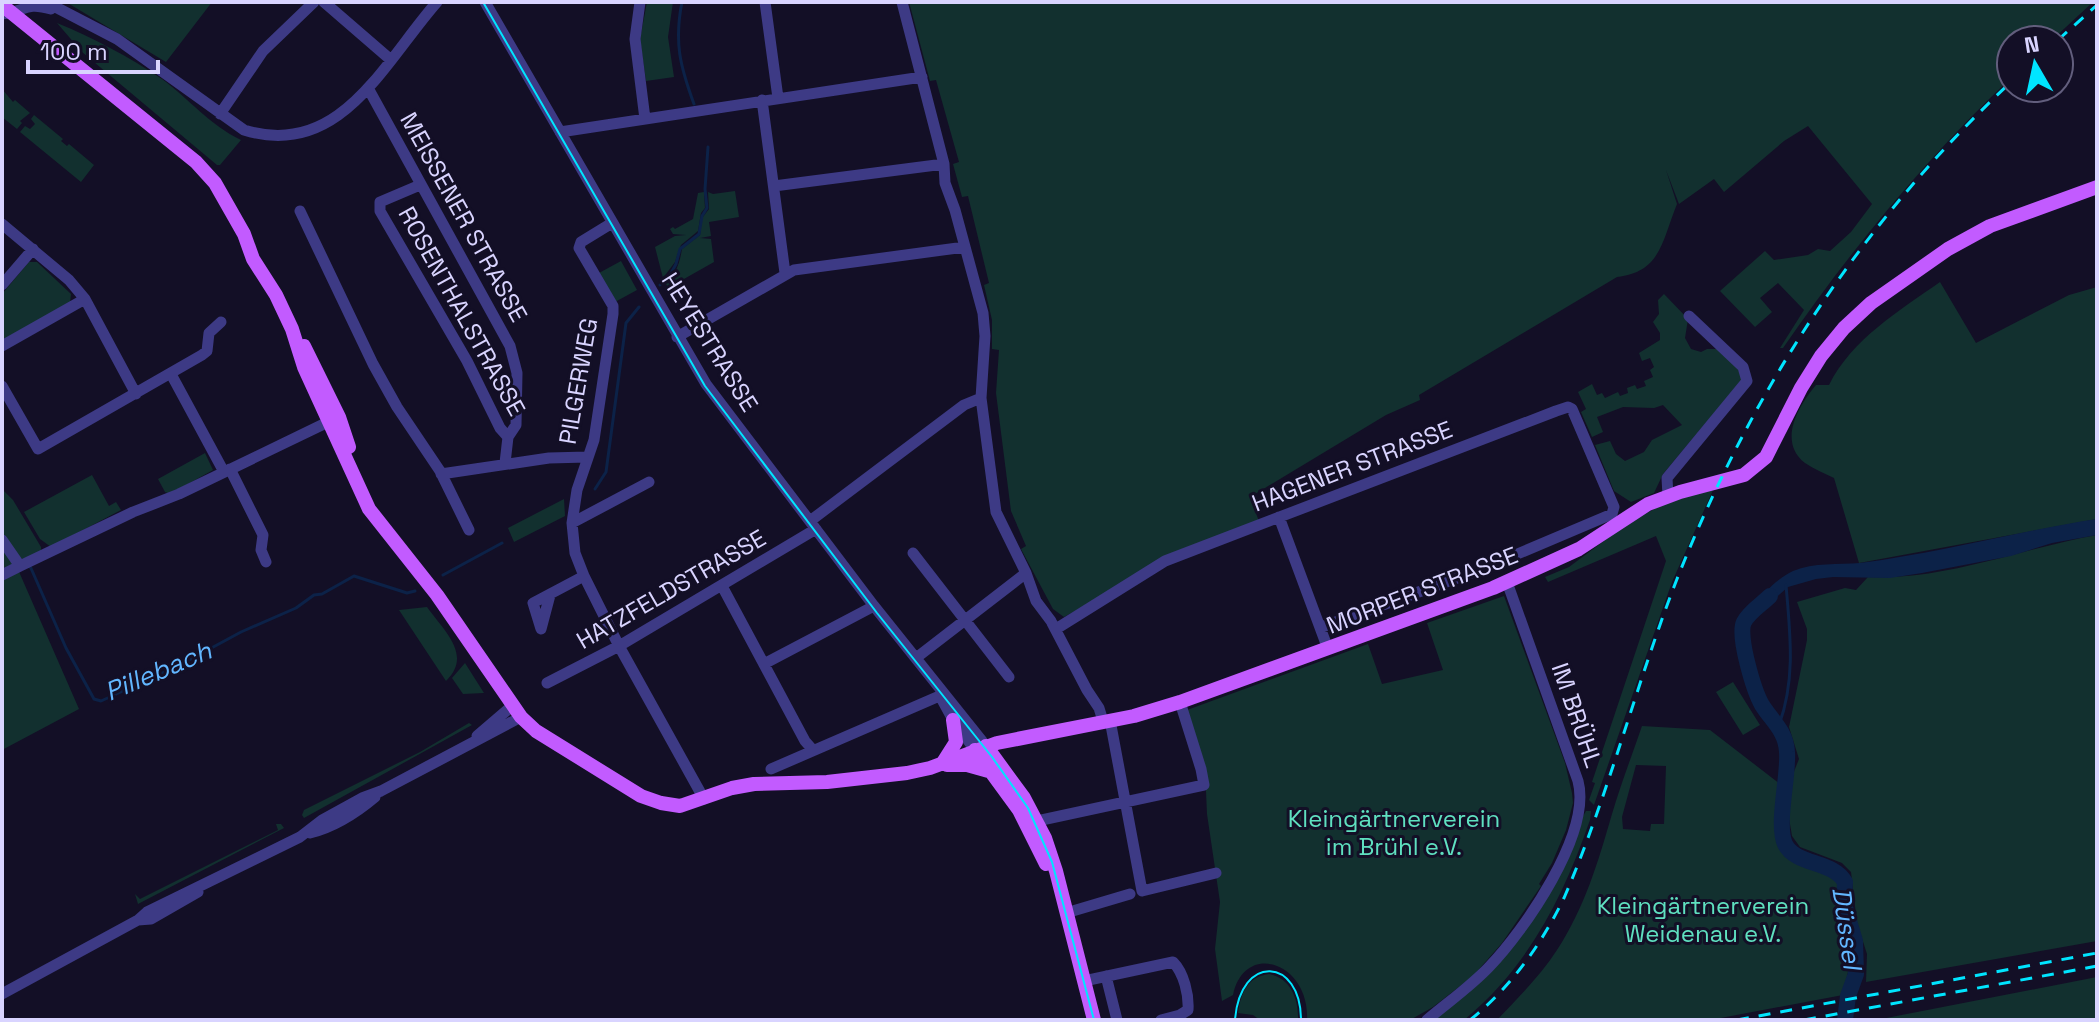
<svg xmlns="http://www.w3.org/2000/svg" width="2099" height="1022" viewBox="0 0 2099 1022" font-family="'Space Grotesk',sans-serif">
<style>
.green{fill:#12302f;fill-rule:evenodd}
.water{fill:#0c2248}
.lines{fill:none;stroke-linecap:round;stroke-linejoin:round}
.stream{stroke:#0c2248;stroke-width:3}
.river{stroke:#0c2248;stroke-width:16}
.minor{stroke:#3d3a85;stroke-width:11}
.major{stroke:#c25bff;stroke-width:14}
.tram{stroke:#00e5ff;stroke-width:2}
.rail{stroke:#00e5ff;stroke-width:3;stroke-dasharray:12 10;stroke-linecap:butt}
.labels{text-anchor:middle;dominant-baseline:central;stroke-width:6;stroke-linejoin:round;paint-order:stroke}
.street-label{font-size:24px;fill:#d9d4ff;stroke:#130f26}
.park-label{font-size:24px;fill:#5fe0c0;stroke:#130f26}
.water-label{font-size:26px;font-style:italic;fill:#62b6ff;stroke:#130f26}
</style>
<rect width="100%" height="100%" fill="#130f26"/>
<path class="green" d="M66,2H212L166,62Z
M647,2H673L668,37L674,77L646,81L640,39Z
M909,2H2068L2067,4L2093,2L2052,40H2011V78C1925,159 1850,251 1783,348H1780L1804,310L1778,283L1760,298L1772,312L1755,327L1720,291L1765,251L1774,260L1808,255L1818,249L1830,251L1851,232L1872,204L1808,126L1784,141L1724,192L1714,179L1679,204L1666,170L1677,204C1662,241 1661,272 1617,277L1419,395L1420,400L1386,415L1250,497L1260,524L1177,555L1064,617L1053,609L1021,549L1026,546L1011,511L996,393L999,350L992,349V320L984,285L989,283L968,196L962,197L953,164L959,162L936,80L930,81Z
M57,23C94,38 129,57 162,79C189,99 210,125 241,140L220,165H217L82,52Z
M2,89L13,102L15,100L30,113L20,121L22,123L17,129L2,117Z
M34,115L63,139L61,141L67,146L69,144L94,165L81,182L20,132L25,126L30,129L35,124L31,119Z
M735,191L739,217L709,222L711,236L700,238L711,239L714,262L668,288L665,282C676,277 680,261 682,249L700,235L702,218L709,209L708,192L713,194Z
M704,192L705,208L701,213L698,231L681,245L675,262L663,278L655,247L675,236L686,235L673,234L670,229L673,227L675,229L693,219L698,193Z
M621,261L637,290L615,302L599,273Z
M29,262H37L71,294L70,303L2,341V294Z
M1940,282L1976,343L2069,295L2097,287V519L1859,563L1834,478C1824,473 1814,469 1805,463C1777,441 1799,405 1816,385H1829C1852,339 1899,311 1940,282Z
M1664,294L1688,319L1685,338L1691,349L1701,352L1707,349H1718L1734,364L1744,377L1663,474L1654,493L1631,502L1614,491L1595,445L1610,441L1616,454L1625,461L1644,452L1652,440L1682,425L1663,405L1654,408L1623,407L1597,417L1603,432L1592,437L1581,412L1586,409L1578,392L1592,384L1597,395L1602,393L1605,398L1618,392L1620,396L1628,393L1627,388L1635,385L1637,389L1646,386L1644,381L1653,377L1650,370L1654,367L1650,358L1642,361L1639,353L1660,340V333L1653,322L1659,314L1658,300Z
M205,453L213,470L170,494L165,492L158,479Z
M92,475L109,506L116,502L121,510L51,547L40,539L24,512Z
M2,489L13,500L41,547V551L24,559L13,558L79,709L2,750Z
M1713,490L1672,582L1594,805L1589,800L1595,783L1592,782L1666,561L1656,536L1548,582L1545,577L1569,567L1624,526L1672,499Z
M564,499L565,516L514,542L508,528Z
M2097,535V941L1866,982L1867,954L1857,923L1851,872L1842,863L1800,847L1792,836L1789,818L1793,774L1799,759L1789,727L1807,640V629L1797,602L1845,588L1856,590L1868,577C1944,581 2023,548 2097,535Z
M1504,596L1565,763L1572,793L1573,803L1566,830L1552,863L1539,884L1541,886L1502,943L1473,976L1433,1007L1410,1020H1307C1310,963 1245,940 1233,995L1222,1001L1215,949L1220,902L1207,814L1205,769L1187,710L1368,644L1382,684L1443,670L1427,623Z
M427,607C444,631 473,655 446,681L399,610Z
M465,663L484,693L463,694L452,678Z
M1733,682L1760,725L1743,735L1716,692Z
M469,723L472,725L304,818L302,815L304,810L420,752Z
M1642,726L1710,730L1780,784L1775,822L1784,850L1834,877L1841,887V920L1849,940L1851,958L1843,995L1710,1020H1497C1518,998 1540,976 1557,950C1585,907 1598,862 1612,814C1621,784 1632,755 1642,726ZM1636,765L1666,766L1664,824H1651L1650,831L1623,829L1622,817Z
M1586,811H1591L1590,820C1563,898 1528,967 1464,1020H1433L1503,958Z
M276,824H281L284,828L138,904L135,894L140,899L278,830Z
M1269,974C1291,978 1299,1000 1298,1020H1260L1253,1015L1238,1013C1241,993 1247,977 1269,974Z
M2097,977V1020H1875H1876Z"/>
<path class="water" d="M2097,519V535L2052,543L2011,556L1922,573L1890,578L1833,577L1816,579L1788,587L1771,602L1756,610C1757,596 1780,577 1793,571C1814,562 1838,565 1860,563C1940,553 2018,531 2097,519Z"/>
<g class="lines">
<path class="stream" d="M682,2C674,42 680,66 694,104
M660,285L669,277L676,264L680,249L699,234L702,216L707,208L705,189L708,147
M595,489L606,472L626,323L639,307
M30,566L66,648L94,699L101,701L180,665L241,632L296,608L314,595L322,594L354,576L407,593L415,591
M443,575L502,543
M1779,725C1796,679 1790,633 1786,585"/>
<path class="river" d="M1770,596C1762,604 1749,612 1744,622C1737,635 1754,691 1762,705C1772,721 1786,731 1787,752C1789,775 1776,824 1785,844C1796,866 1833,860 1845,882L1844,904L1855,941L1856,974L1848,996L1845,1020"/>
<path class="minor" d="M46,2L117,39L244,130C340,160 384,62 437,2
M324,2L391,60
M485,2L706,384L874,606L986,746
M640,2L635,39L645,119
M765,2L778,98
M902,2L944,164L945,183L955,210L983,313L985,336L981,398L996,512L1026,573L1036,601L1051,621
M2,14C26,12 24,1 51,9
M368,88L510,346L517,373L516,425L508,437L505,463
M762,100L785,273
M220,114L263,51L314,2
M560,132L922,77
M420,185L380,202V211L467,361L500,428L508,437
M774,186L944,164
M300,211L373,364L397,407L440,471L469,530
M612,223L581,242L579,248L613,306V314L594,440L577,490L572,523L575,553L584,576L619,646L704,799
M2,224L69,280L85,299L136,394
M2,285L33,249
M677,337L794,270L965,247
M2,346L85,299
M171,374L224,472
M2,386L38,449L202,355L207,351L209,333L221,322
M230,469L263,535L261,550L266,562
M441,474L549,458L587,457
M1668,496L1667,478L1747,381L1743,367L1689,316
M1279,517L1328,649
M810,521L964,405L981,398
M572,523L649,482
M2,540L20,566L2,575
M913,553L1009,677
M20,566L133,512L179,494L328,422
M722,586L805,741L812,749
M550,595L541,629L533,603L584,576
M1052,623L1087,690L1099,708L1103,721
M1056,629L1165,561L1556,411L1568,407L1572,409L1614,507L1612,514L1482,569L1322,627
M916,658L1026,573
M764,664L874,606
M547,683L619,646L816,529
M940,696L953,720L975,750
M1110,720L1142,891L1216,873
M477,736L512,706
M771,769L944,694
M1037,821L1204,785L1201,769L1180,702
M310,833C334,827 356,813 375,797
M1066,913L1130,894
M138,920L151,919L198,892
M1106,976L1117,1020
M1084,981L1173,962C1184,973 1189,995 1188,1010L1180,1015L1161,1020
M2,994L138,920L147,912L300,837L322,820L362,798L381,791L521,717
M1427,1020C1448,1002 1470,987 1489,967C1524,931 1592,833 1578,781L1507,582"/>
<path class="major" d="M2,5L196,162L215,183L244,234L253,259L276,295L292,329L304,367L369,509L437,595L521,717L536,731L641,796L661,803L680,806L732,788L754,784L827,782L907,773L930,768L997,743L1134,716L1180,702L1493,588L1579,549L1648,504L1680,492L1744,475L1766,457L1801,388L1821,356L1844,328L1871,303L1948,249L1990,226L2097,187
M304,346L339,417L349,447
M986,746L1024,798L1045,838L1056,871L1094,1020
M975,750L1019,810L1046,864
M942,764L956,742L953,720
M947,765H967L992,772"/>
<path class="tram" d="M483,2L705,386L877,613L992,757L1028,808L1052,862L1094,1020
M1235,1020C1240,953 1301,957 1301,1020"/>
<path class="rail" d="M2058,40L2097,5
M1470,1020C1511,987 1541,945 1564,898C1609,794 1636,684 1677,579C1752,390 1862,221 2011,82
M1737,1020L2097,953
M1804,1020L2097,966"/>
</g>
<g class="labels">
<g class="street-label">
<text transform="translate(464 217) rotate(61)">MEISSENER STRASSE</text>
<text transform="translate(462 311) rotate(61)">ROSENTHALSTRASSE</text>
<text transform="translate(710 342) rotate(58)">HEYESTRASSE</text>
<text transform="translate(578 381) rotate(-80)">PILGERWEG</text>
<text transform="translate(1352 466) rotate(-21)">HAGENER STRASSE</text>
<text transform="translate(671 589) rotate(-30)">HATZFELDSTRASSE</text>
<text transform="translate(1422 590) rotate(-21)">MORPER STRASSE</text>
<text transform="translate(1577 715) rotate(71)">IM BRÜHL</text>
</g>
<g class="park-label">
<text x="1394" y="818">Kleingärtnerverein<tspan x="1394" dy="28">im Brühl e.V.</tspan></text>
<text x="1703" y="905">Kleingärtnerverein<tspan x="1703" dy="28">Weidenau e.V.</tspan></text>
</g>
<g class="water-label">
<text transform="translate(158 671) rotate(-23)">Pillebach</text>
<text transform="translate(1847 928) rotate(82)">Düssel</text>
</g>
</g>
<rect width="2099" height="1022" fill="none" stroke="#d9d4ff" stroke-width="8"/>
<g transform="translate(2035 64) rotate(351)"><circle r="38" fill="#130f26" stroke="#625e7d" stroke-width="2"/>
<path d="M0-6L14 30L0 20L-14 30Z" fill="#00e5ff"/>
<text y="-12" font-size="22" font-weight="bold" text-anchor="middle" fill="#d9d4ff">N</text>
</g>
<path d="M28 60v12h130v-12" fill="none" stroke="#d9d4ff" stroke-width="4"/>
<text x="40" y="60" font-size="24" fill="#d9d4ff" stroke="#130f26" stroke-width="6" paint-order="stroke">100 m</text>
</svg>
